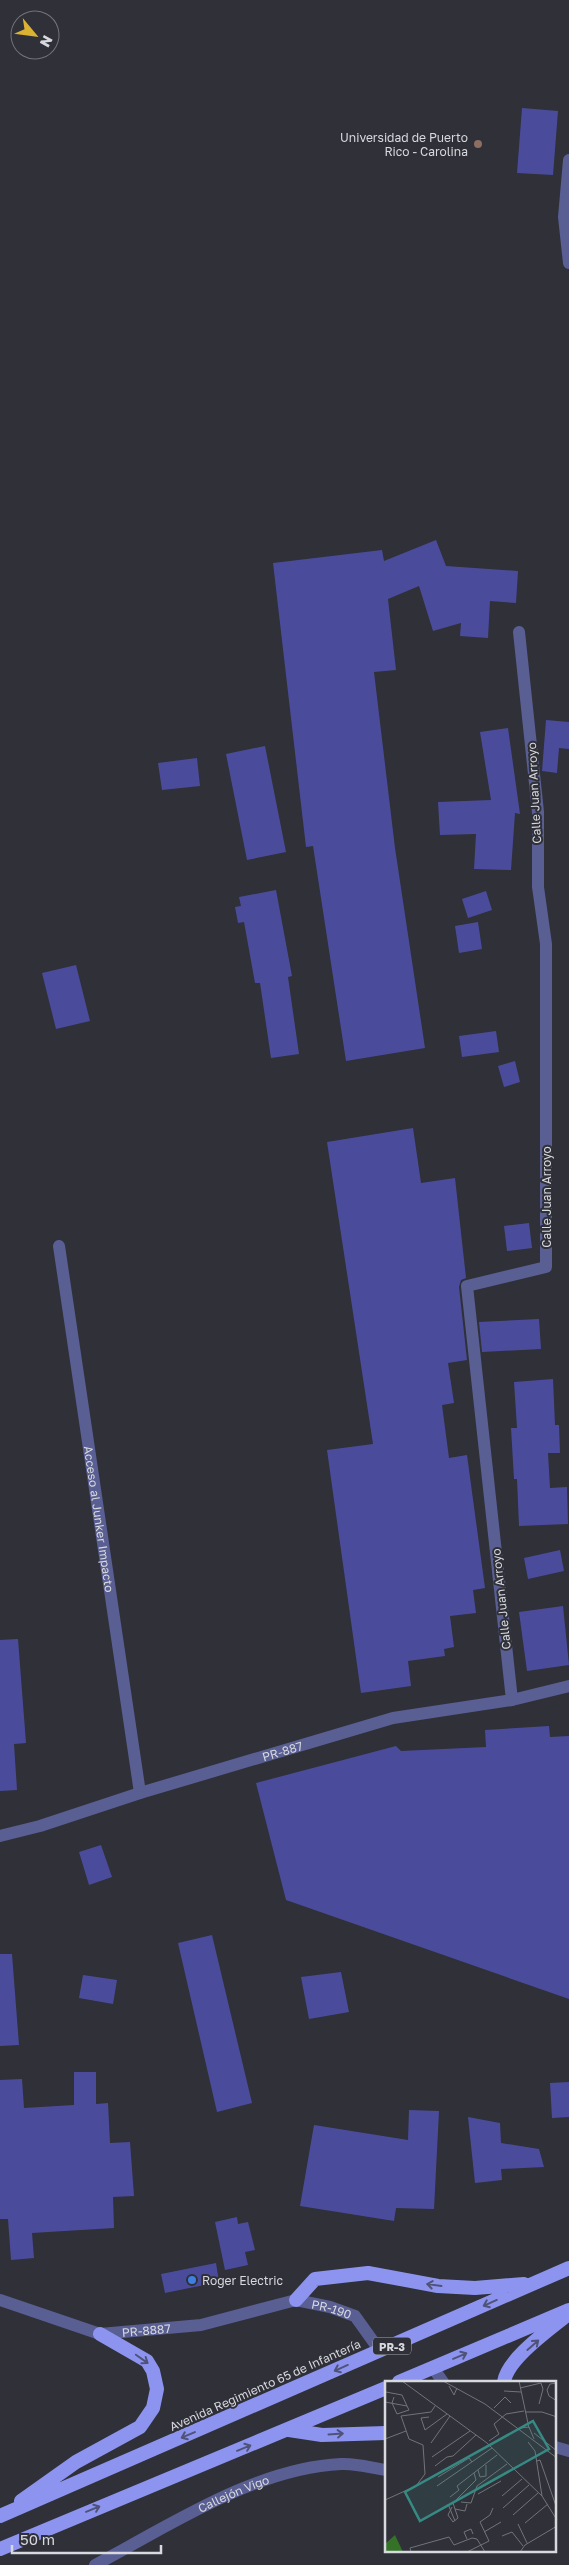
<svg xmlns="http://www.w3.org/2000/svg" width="569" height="2565" viewBox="0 0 569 2565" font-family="'Golos Text',sans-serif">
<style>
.building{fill:#4a4c9b}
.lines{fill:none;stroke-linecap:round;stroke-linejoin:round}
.minor{stroke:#595e93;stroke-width:12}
.tertiary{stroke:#595e93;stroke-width:12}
.trunk{stroke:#8d94f0;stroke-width:14}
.oneway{stroke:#505378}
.education-dot{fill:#8d6e63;stroke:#2f3038;stroke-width:2}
.shop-dot{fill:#3f7fe0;stroke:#2f3038;stroke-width:2}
.labels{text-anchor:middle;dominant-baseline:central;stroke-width:4;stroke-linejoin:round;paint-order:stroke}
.shield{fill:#2f3038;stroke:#a5a6ac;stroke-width:1}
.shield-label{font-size:11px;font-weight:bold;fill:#d8d9de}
.poi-label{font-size:12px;fill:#d8d9de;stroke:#2f3038;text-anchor:end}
.street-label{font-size:12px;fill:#d8d9de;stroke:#2f3038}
.inset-road{fill:none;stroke:#73747a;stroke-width:1}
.view{fill:#378a84;fill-opacity:0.15;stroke:#378a84;stroke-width:2.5}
.inset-edge{fill:none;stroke:#d8d9de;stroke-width:2.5}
</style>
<rect width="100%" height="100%" fill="#2f3038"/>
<path class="building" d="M522,108L558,111L553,175L517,173Z
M436,540L446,566L518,571L516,603L490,601L488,638L460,636L461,623L433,631L419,586L388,599L396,670L374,672L395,848L425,1048L346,1061L313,846L306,847L273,563L382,550L384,561Z
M546,720L569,722V749L559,748L557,773L542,771Z
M508,728L520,814L515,813L511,870L474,869L476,834L440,835L438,802L491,800L480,732Z
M265,746L286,852L247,860L226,754Z
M197,758L200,786L162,790L158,763Z
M276,890L292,976L288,977L299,1054L271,1058L260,983H255L244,922L238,923L235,907L241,906L239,897Z
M486,891L492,910L468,918L462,899Z
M478,922L482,949L459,953L455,926Z
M76,965L90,1021L56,1029L42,973Z
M496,1031L499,1052L462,1057L459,1036Z
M515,1061L520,1082L504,1087L498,1066Z
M413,1128L421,1183L455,1178L466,1278L461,1280L459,1287L467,1360L448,1363L454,1403L442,1405L449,1458L467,1455L485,1588L473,1590L476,1613L450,1616L454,1647L444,1649L445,1656L408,1661L411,1686L361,1693L327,1450L373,1444L327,1142Z
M529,1223L532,1248L507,1251L504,1226Z
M539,1319L541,1349L482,1352L479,1322Z
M553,1379L555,1425H559L560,1453H548L550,1488L567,1487L568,1524L519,1526L517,1479H514L511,1428H517L514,1382Z
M560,1550L564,1571L528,1579L524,1558Z
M563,1606L569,1665L527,1671L519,1612Z
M18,1639L26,1743L14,1744L17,1790L0,1791V1640Z
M549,1726L550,1737L569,1736V1999L286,1900L256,1783L396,1746L401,1751L486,1747L485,1730Z
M101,1845L112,1877L89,1885L79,1852Z
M212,1935L252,2103L217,2112L178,1943Z
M0,1954H12L19,2045L0,2046Z
M341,1972L349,2012L309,2019L301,1977Z
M83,1975L117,1980L113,2004L79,1998Z
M74,2072H96V2104L108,2103L110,2143L130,2142L134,2196L113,2197L114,2228L32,2233L34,2258L11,2260L8,2219H0V2080L22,2079L24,2108L74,2105Z
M569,2082V2117L552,2118L550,2083Z
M409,2110L439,2111L434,2209L396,2208L394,2221L300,2206L314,2125L408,2140Z
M468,2117L500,2123L501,2143L539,2149L544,2167L501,2169L502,2180L475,2183Z
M237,2217L238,2224L248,2222L255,2250L245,2252L248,2265L225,2270L215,2222Z
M216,2263L219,2282L165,2293L161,2274Z"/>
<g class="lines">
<g class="minor">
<path d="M569,160L564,217L569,263"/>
<path id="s1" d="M59,1246L140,1793"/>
<path d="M512,1700L467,1286L546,1267V944L538,887V812L519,632"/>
<path id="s2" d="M95,2565C169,2526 255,2468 341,2464C356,2463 372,2468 386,2470"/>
</g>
<g class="tertiary">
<path id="s3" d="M0,1836L40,1826L140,1793L393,1718L512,1700L569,1686"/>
<path id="s4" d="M0,2300L100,2334L201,2325L296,2300L330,2307L355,2316L380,2351"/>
<path d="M433,2368L443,2382"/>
<path d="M555,2447L569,2451"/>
</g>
<path class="trunk" d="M296,2300L315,2279L368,2273L438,2286L475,2288L524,2284
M399,2382L569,2310
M504,2382C507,2359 549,2330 567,2315
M289,2430L322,2435L386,2433
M21,2501L76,2462L140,2427L153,2408L157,2389L153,2371L147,2361L100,2334
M0,2516L569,2268
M0,2549L386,2388"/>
</g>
<defs><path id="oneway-shaft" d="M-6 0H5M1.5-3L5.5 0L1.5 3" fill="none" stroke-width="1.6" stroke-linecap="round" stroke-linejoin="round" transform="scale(1.25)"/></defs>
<g class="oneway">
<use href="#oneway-shaft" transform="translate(434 2285) rotate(-172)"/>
<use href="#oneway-shaft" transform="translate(490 2303) rotate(156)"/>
<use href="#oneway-shaft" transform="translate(533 2345) rotate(-41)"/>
<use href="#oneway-shaft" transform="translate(460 2356) rotate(-23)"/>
<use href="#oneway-shaft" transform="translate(142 2359) rotate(35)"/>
<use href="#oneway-shaft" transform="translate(341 2368) rotate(156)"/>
<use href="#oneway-shaft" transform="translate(336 2434) rotate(-4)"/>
<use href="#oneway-shaft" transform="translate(188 2435) rotate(157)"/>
<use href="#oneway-shaft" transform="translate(244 2448) rotate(-22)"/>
<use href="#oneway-shaft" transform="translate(93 2509) rotate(-22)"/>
</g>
<circle class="education-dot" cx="478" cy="144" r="5"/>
<circle class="shop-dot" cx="192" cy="2280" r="5"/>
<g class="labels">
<rect class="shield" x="373" y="2337.5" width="38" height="17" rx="4"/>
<g class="shield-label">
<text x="392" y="2346">PR-3</text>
</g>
<g class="poi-label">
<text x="468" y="137">Universidad de Puerto<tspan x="468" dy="14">Rico - Carolina</tspan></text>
<text x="202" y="2280" text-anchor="start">Roger Electric</text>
</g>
<g class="street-label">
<text transform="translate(534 793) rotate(-93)">Calle Juan Arroyo</text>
<text transform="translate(546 1197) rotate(-90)">Calle Juan Arroyo</text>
<text stroke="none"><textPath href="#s1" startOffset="276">Acceso al Junker Impacto</textPath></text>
<text transform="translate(501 1599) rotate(-96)">Calle Juan Arroyo</text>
<text stroke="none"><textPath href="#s3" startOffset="295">PR-887</textPath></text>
<text stroke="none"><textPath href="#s4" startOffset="342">PR-190</textPath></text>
<text stroke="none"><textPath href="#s4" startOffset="152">PR-8887</textPath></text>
<text transform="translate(265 2385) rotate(-24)">Avenida Regimiento 65 de Infantería</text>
<text stroke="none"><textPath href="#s2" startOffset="156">Callejón Vigo</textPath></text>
</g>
</g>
<g transform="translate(385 2381)">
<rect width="171" height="171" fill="#2f3038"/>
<path d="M10,154L18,171H0V163Z" fill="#347228"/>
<path class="inset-road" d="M17,0L102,62L157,115L172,139M58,0L100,23L172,77M134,0L144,47M172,2L165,3L162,9L164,15L172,20M64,5L69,14L72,7M135,7L156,2L158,8L154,23M119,10L136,11M0,14L1,11L17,14L22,25L0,21M9,16L7,22L12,33L24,29L22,25M109,27L120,16L126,22M140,31H157L172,36M44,36L36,37L40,49L62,33M135,47L144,46L149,58M149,52L172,70M0,58L21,50M104,60L114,53L109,43L121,33L139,30M143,61L150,70L157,115M46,62L65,35M47,76L85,50M152,80L155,79L171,125M50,85L62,76L68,75L91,54M93,89L95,96L101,95V84M53,96L84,77L87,81M52,105L107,67M93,113L116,100M117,115L137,98M65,116L74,109L72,105L112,74M0,119L31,105L40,93L38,64L24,58L16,35L46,31L50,25M76,121L86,122L92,105L122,83M63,123L70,140M67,126L63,134L68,141L73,137L68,122L91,99L89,92M118,127L144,104M70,128L80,130L82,123M128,134L153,112M140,142L163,123M133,143L142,162M99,151L116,141M117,155L127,151L138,165M82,158L79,151L86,148L88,153M104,160L95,141L105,134L108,127M26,171L25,167L64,156L69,164L87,157L92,158L100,171M82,171L104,160M135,171L140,164L172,145"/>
<path class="view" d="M148,40L164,68L35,140L20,111Z"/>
<rect width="171" height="171" class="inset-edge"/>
</g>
<g transform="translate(35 35) rotate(119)"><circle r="24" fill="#2f3038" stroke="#73747a"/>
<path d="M0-4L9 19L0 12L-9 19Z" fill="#dcb233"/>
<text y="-8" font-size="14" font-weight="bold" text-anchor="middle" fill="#d8d9de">N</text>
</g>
<path d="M12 2545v8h149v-8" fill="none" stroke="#d8d9de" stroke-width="2.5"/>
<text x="20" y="2545" font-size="15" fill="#d8d9de" stroke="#2f3038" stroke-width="4" paint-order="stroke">50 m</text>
</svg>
